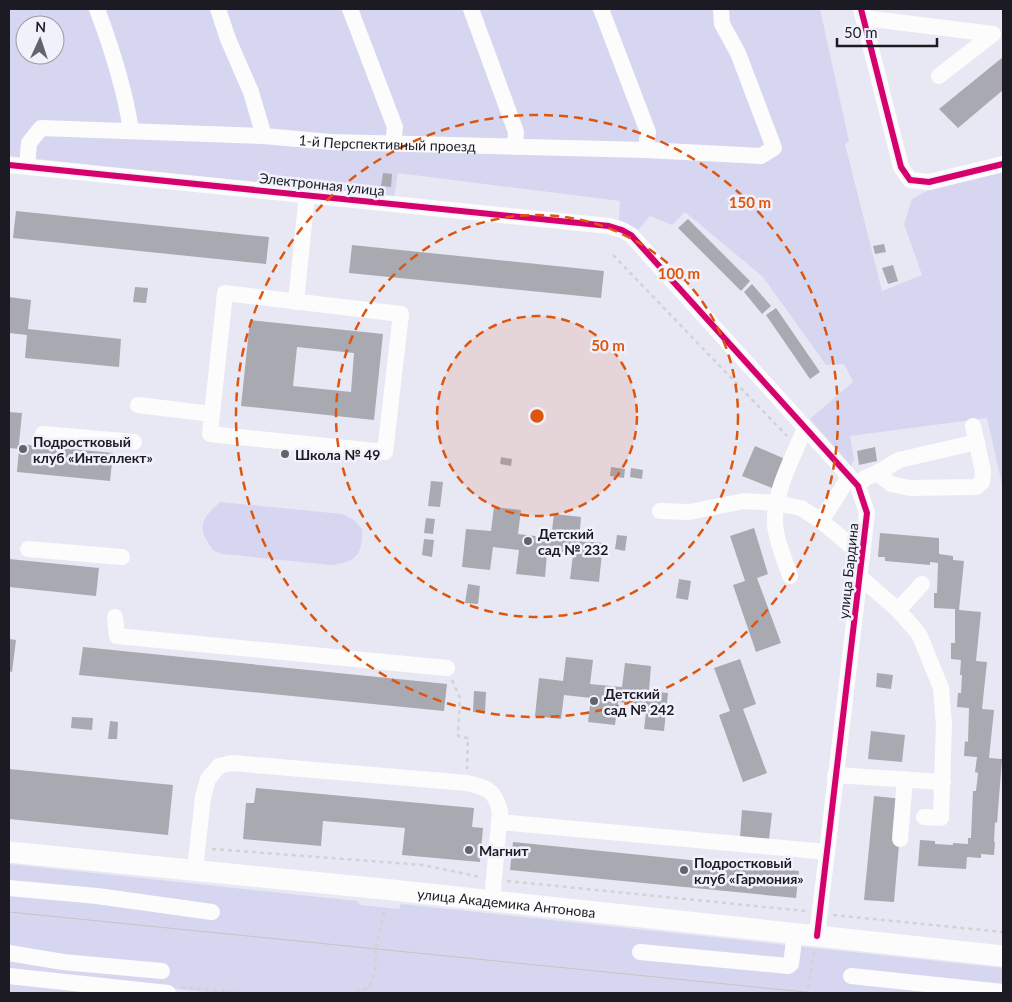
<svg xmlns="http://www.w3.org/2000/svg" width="1012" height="1002" viewBox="0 0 1012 1002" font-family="Lato,sans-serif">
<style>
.green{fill:#d7d6f0;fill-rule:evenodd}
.building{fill:#a9a9b2;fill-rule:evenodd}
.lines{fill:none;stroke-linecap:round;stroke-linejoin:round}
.path{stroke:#d2d2d5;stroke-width:2.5;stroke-dasharray:4 4;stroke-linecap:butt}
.minor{stroke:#fcfcfd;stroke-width:16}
.major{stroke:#fcfcfd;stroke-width:21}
.tram{stroke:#c4c4c7;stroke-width:1}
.cycleway-casing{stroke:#f1f1fb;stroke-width:9}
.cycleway{stroke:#d6006c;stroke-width:6}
.ring{fill:none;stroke:#de560d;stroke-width:2.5;stroke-dasharray:9 6}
.poi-dot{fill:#63636d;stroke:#f1f1fb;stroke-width:2}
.labels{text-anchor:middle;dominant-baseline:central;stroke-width:5;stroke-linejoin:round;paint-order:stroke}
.street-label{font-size:14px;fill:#1c1b24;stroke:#f1f1fb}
.poi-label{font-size:14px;font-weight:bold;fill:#1c1b24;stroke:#f1f1fb;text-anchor:start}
.centre{fill:#de560d;stroke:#f1f1fb;stroke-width:2.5}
.ring-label{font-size:15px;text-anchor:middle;font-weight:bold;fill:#de560d;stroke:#f1f1fb;stroke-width:5;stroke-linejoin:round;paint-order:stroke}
</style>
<rect width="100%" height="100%" fill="#e8e8f4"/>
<path class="green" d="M10,9H820L849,141L845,144L882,291L922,275L904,224L912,199L927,191L1003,172V489L987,418L850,436L854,459L851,466L810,419L853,382L844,364L826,365L763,277L685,212L672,225L650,216L636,232L619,221L620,201L398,173L394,197L9,156V22ZM25,25H55V55H25Z
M220,502L342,514L354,520L362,529C363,555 356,562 331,565L223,554L214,551C196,529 200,520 220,502Z
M9,864L357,901L360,905L399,909L401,904L1003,968V993H214L9,972Z
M9,984L95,993H9Z"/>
<path class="building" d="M1003,57V90L958,128L939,109Z
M383,173L392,174L391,187L381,186Z
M16,211L269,237L266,264L13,238Z
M688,219L750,281L741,291L678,228Z
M884,244L886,252L875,254L873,246Z
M352,245L604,271L601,298L349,273Z
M893,265L898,281L888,284L882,268Z
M752,284L771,306L762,314L744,292Z
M135,287L148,288L146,303L133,302Z
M9,297L31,300L28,329L121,339L119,367L25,358L27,335L9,333Z
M776,308L820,372L810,379L766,315Z
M250,320L383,334L374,420L241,406ZM297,347L354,353L351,392L293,386Z
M9,412L22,413L19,444L113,453L110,481L17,472L19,449L9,448Z
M755,446L785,459L772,488L742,476Z
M875,447L877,461L859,465L857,451Z
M501,457L512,459L511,466L500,464Z
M611,467L625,469L624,478L610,476Z
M631,468L643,470L642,479L630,477Z
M431,481L443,482L440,507L428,506Z
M494,507L521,510L518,534L551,538L554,514L581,517L579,541L603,543L599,582L570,579L573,555L547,553L545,577L516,574L519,550L493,547L490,570L462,567L466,529L491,531Z
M426,518L435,519L433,534L424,533Z
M754,528L768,574L757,578L781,643L756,652L733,585L745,581L730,536Z
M880,533L939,538V554L953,556V560L964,561L959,610L981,612L976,661L987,662L982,709L994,710L989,758L1002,759L997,823L995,822L994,842H995L994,855L981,854V858L967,857L966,869L918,866L920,840L935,841V844L953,845V843L968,844V838H971L973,791H976L978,773L975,772L977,757L964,756L965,741L968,742L969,708L957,707L958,693H961L962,675H960L961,660L951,659V643H955V609L934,608V593H937L938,563L930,562V565L885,561V557H878Z
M617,535L627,536L625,551L615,549Z
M424,539L434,540L432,557L422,555Z
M9,559L99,568L96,596L9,587Z
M679,579L691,581L688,600L676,598Z
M468,584L480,586L478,604L465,603Z
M9,639L16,640L12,672L9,671Z
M83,647L447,684L444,711L79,675Z
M566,657L593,660L590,684L622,687L625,663L651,666L649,691L668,693L664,731L644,729L647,705L618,702L615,725L588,722L591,698L564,695L561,719L535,716L539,678L563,681Z
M740,659L756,704L743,709L767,773L743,782L719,715L730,711L714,668Z
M877,673L893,675L891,689L876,687Z
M474,691L486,692L485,713L473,712Z
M72,717L93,718L92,730L71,728Z
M110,721L118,722L117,739H108Z
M871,731L905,735L902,762L868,759Z
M9,769L173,785L168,835L9,819Z
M256,788L474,808L472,827L483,828L480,862L402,855L405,828L323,821L321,846L243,839L246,803H254Z
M874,796L903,799L894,902L864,900Z
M742,810L772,813L769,840L740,837Z
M513,842L799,871L796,898L510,870Z"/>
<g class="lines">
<path class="path" d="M613,255L787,436
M452,680L460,698L458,736L468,738L467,769
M212,849L423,865L480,877
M507,881L805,911
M833,915L1003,932
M181,987L244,993
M808,988L814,953
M356,993L370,987L375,972L376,947L385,908"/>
<g class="minor">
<path d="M97,9C112,49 125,89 131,131"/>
<path d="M218,9L228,39L251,92L264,136"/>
<path d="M350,9L395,127L393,144"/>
<path d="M471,9L516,132L515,147"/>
<path d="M601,9L648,132L646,150"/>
<path d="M861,9L901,167L910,180L929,182L1003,164"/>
<path d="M864,18L993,34L939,76"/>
<path d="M9,165L609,226L622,230L631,235L858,486L867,513L817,936"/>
<path id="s1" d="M27,166L29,143L41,128L264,136L331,142L646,150L761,156L774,148L738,53L722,24L721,9"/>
<path d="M296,302L307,194"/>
<path d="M138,405L212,414L225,293L401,314L385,452L210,434L212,414"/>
<path d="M43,434L134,442"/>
<path d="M877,473L891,484L910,488L976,487L982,482L983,471L973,426"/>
<path d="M858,486L865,478L877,473L899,460L977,442"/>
<path d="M660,511L689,512L744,501L776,503L801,508L821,521L862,555"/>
<path d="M821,521L849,477"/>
<path d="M28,549L122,557"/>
<path d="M790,576C785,560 776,541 775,524C773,493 793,457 805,428"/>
<path d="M860,577L898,610L919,634L941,688L944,725L941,818L924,817"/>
<path d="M898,610L922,584"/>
<path d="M115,617L117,636L447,668"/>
<path d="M835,775L943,782"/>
<path d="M500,822L827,852"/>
<path d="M900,839L905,779"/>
<path d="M195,870L203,797L208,779L219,766L232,763L467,783C487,788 494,789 500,811L492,901"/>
<path d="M9,888L97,896L212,912"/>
<path d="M640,952L788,966L791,964L795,933"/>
<path d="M9,953L63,962L162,971"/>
<path d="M9,976L168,993"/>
<path d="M851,976L1003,992"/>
</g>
<path class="major" id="s2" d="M9,852L383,889L1003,956"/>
<path class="tram" d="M9,912L815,993"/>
<g class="cycleway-casing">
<path id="cycleway" d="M861,9L901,167L910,180L929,182L1003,164
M9,165L609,226L622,230L631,235L858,486L867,513L817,936"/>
</g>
<use href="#cycleway" class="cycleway"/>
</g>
<circle cx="537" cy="416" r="100" fill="#de560d" fill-opacity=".12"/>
<g class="ring">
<circle cx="537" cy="416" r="100"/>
<circle cx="537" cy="416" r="201"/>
<circle cx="537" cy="416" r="301"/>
</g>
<g class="poi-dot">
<circle cx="23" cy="449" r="5"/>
<circle cx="285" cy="454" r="5"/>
<circle cx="528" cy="541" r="5"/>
<circle cx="594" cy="701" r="5"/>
<circle cx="469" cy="850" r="5"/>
<circle cx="684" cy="870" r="5"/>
</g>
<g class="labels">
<g class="street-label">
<text stroke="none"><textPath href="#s1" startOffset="389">1-й Перспективный проезд</textPath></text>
<text transform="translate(322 184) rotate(6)">Электронная улица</text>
<text transform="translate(848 571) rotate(-84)">улица Бардина</text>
<text stroke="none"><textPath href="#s2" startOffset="500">улица Академика Антонова</textPath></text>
</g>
<g class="poi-label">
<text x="33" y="441">Подростковый<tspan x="33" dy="16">клуб «Интеллект»</tspan></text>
<text x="295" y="454">Школа № 49</text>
<text x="538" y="533">Детский<tspan x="538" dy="16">сад № 232</tspan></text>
<text x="604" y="693">Детский<tspan x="604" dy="16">сад № 242</tspan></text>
<text x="479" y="850">Магнит</text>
<text x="694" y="862">Подростковый<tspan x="694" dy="16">клуб «Гармония»</tspan></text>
</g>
</g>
<circle cx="537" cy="416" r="8" class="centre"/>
<g class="ring-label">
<text x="750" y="208">150 m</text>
<text x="679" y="279">100 m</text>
<text x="608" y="351">50 m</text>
</g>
<rect width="1012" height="1002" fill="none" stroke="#1c1b24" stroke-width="20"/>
<g transform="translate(40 40) rotate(3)"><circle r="24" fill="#f1f1fb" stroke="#9c9ba5"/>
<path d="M0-4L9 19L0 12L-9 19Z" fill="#63636d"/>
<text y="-8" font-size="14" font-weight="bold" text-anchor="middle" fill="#1c1b24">N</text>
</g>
<path d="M837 38v8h100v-8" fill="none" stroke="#1c1b24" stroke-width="2.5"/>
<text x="844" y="38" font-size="15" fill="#1c1b24" stroke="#f1f1fb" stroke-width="4" paint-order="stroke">50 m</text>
</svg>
